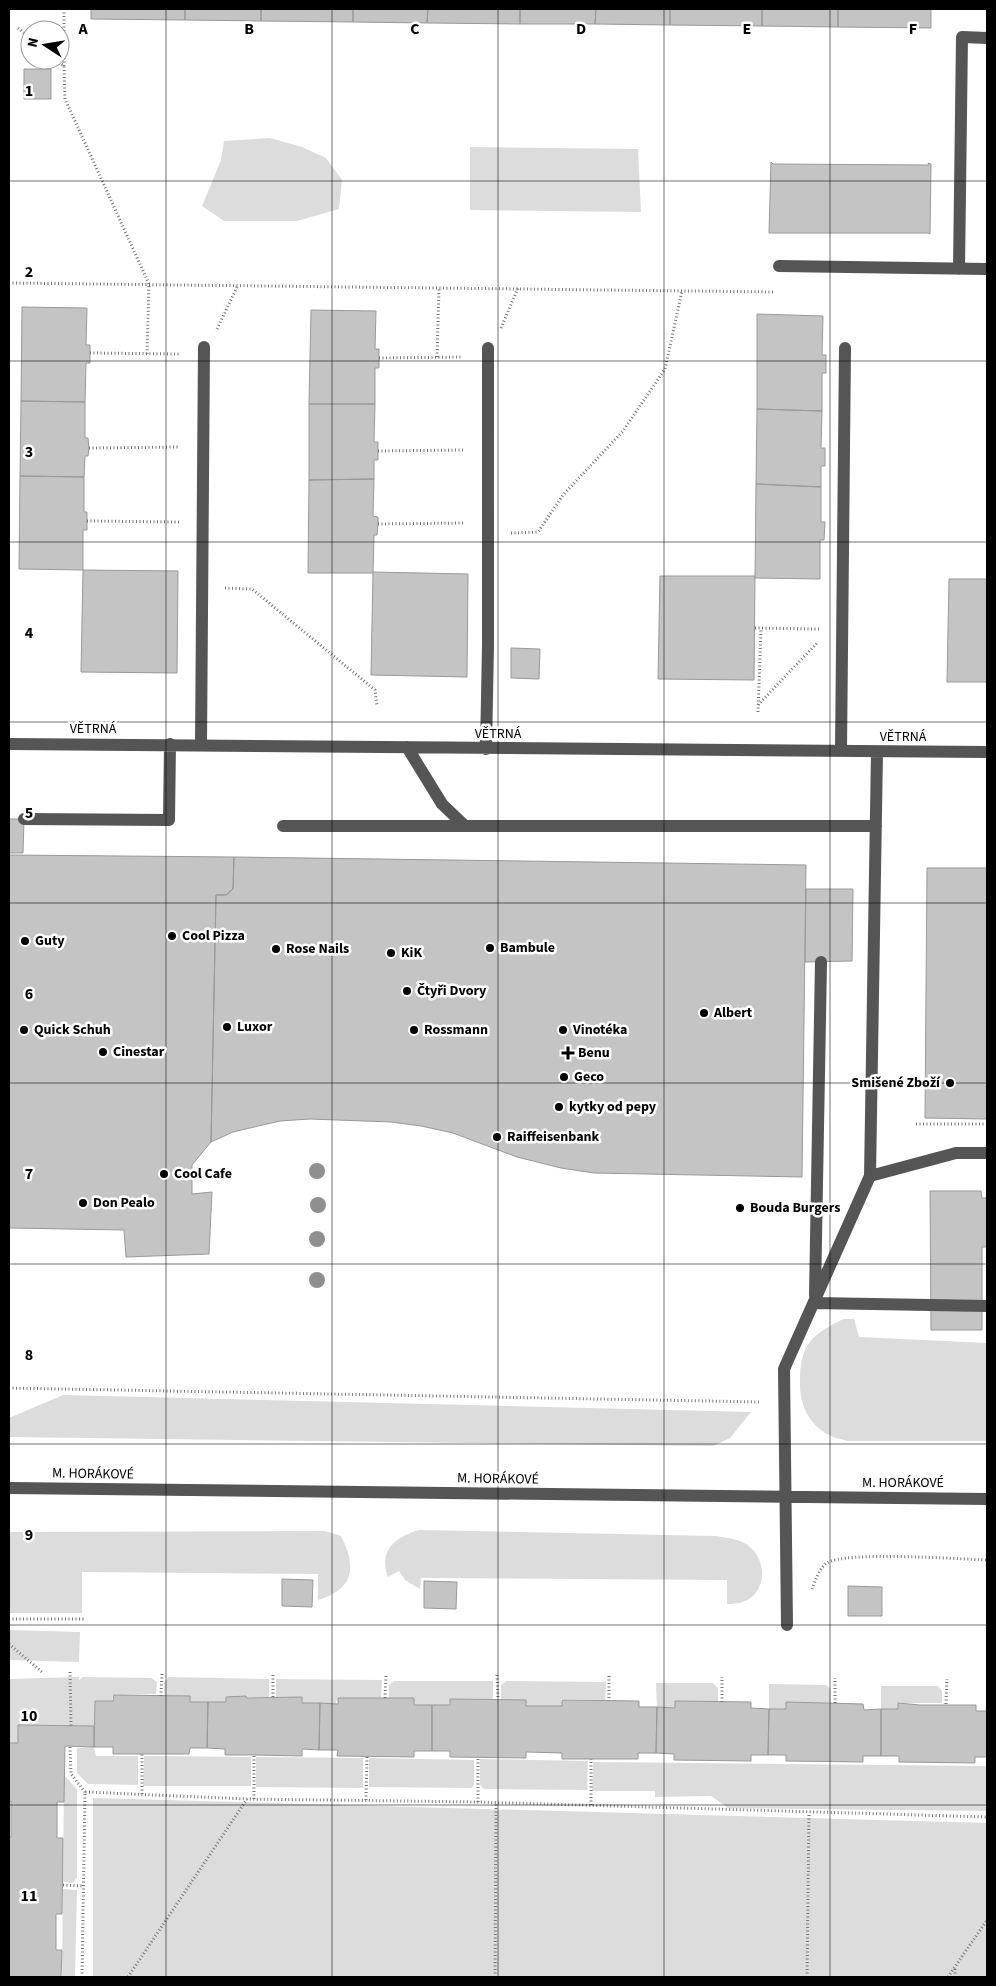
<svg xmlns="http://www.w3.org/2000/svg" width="996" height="1986" viewBox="0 0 996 1986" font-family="'Source Sans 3',sans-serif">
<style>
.green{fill:#dcdcdc}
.building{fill:#c4c4c4;stroke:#999}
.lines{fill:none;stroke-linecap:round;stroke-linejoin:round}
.path{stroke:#777;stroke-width:3;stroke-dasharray:1 2.5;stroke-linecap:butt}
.minor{stroke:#555;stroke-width:12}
.tree{fill:#8f8f8f}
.grid{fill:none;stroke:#000;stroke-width:1;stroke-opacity:0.55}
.poi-dot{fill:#000;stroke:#fff;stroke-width:2}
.labels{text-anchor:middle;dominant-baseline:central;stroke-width:5;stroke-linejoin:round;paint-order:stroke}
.street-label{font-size:14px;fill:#000;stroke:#fff}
.poi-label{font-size:14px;font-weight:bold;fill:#000;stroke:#fff;text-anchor:start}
.grid-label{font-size:16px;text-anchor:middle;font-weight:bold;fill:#000;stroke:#fff;stroke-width:5;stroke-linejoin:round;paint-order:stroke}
</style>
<rect width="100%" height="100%" fill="#fff"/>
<path class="green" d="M270,138L302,147L326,158L342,180L339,209L297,221H224L202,206L221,160L224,141Z
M470,147L638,149L641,212L470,210Z
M843,1319H854L859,1337L987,1343V1441H847C842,1439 834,1438 829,1435C808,1424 799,1403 800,1380C800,1369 801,1357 807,1346C815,1333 830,1326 843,1319Z
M63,1395L751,1412L730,1438L713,1446L9,1437V1418Z
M419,1530L716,1536C728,1538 741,1539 750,1547C764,1559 767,1582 753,1596C746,1603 735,1604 727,1604V1580L421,1578L420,1589L405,1580L399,1571L388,1577C378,1551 395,1537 419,1530Z
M325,1531L341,1536C357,1567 354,1589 318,1600V1574L82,1572V1613H9V1532Z
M9,1630L80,1632L79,1662L9,1660Z
M79,1677V1680L83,1677L151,1678L157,1682L156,1694L114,1695L111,1702L95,1701L94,1726L18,1725V1743H9V1679Z
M169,1677L269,1679V1697H226V1702H190L189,1696H164V1682Z
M276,1679L382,1680L381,1698H338L335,1704L302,1703V1697H276Z
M394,1681H493V1699H451L448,1706L414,1705V1698L389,1699V1685Z
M506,1681L606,1682L605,1700L561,1699L562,1706H526V1700H501V1685Z
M656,1683H713L718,1688V1701H675V1708L657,1707Z
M769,1684L826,1685L831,1689V1703L787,1702L786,1709H769Z
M881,1686H938L942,1691V1703H899L898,1709H881Z
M94,1747L96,1756H138V1785L88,1784L77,1773V1748Z
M144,1756L251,1757V1786H143Z
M256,1757L363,1758V1788L256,1787Z
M369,1758L474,1760V1785L471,1788L369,1787Z
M480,1759L588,1761L587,1790L484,1789L480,1785Z
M593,1762L987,1766V1811L728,1808L711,1796L655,1797V1791H592Z
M64,1775L77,1789V1877L73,1883L63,1882Z
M93,1798L987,1823V1977H93Z
M63,1889L77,1890L75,1977H62Z"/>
<path class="building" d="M91,9H185V20L91,19Z
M185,9H261V21L185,20Z
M261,9H353V22L261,21Z
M353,9H428L427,23L353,22Z
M428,9H520V24L427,23Z
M520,9H596L595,24H520Z
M596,9H670V25L595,24Z
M670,9H762V26L670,25Z
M762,9H838V27L762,26Z
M838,9H931V28L838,27Z
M24,69H51V99H24Z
M771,162L773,164L929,165L928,163L931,164L930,234L928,233H769Z
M22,307L87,308L86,345H90V363H86L85,402L21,401Z
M311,310L376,311L375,349H379V368H375V404H309Z
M757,314L823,316L822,355H826V373H822V411L757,409Z
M21,401L85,402V438H88L89,448L88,456H85L84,477L20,476Z
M309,404H375L374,442H378V460H374V479L309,480Z
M757,409L822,411L821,448H825V466H821V487L756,484Z
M20,476L84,477V512H87V530H83V570L19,569Z
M374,479L373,516L378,517V524L377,535H374L373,573H308L309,480Z
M756,484L821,487V522H825L824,540H820V579L755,578Z
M83,570L178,571L177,673L81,672Z
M373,572L468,574L467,677L371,675Z
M660,576H755L754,680L658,679Z
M949,579H987V682H947Z
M511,648L540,649L539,679L511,678Z
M9,819H24L23,853H9Z
M9,855L234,857L233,889L226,895H216L211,1142L192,1165V1194L212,1192L209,1254L126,1257L124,1230L9,1228Z
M234,857L806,865L802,1177L594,1173L561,1168L517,1157L453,1133L421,1126L391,1122L310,1119L280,1121L233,1132L211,1142L216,895H226L233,889Z
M927,868H987V1119L925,1118Z
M806,889H853L852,961L805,962Z
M930,1191H981L982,1198H987V1247H982V1330H931Z
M282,1579L313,1580L312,1607L282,1606Z
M424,1581L457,1582L456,1609L424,1608Z
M848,1586L882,1587V1616H848Z
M114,1695L190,1696V1702H208L207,1748H190L189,1754H113V1747H94L95,1701H113Z
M246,1696L247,1698L302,1697V1703H320L319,1750L302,1749V1756L254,1755H225V1749L207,1748L208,1702H226V1697Z
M338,1698H414V1705H432V1751H414V1757L337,1756L338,1750H319L320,1703L338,1704Z
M450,1699L526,1700V1706H562V1700L639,1701V1707H657L656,1753H638V1759H562V1753L526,1752V1758L450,1757V1751H432V1705H450Z
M675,1701L751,1702V1708L769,1709L768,1755H751V1761L674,1760V1754L656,1753L657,1707L675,1708Z
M786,1702L863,1704L864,1710L881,1709V1756H863V1762L786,1761V1755H768L769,1709H786Z
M898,1703L920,1705H976V1711H987V1757H975V1763L899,1762V1756H881V1709H898Z
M18,1725L94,1726V1747L65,1746L64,1802H57V1838H63L62,1914H56V1950H62L61,1977H9V1837H11V1801L9,1802V1743H18Z"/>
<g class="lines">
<path class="path" d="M18,28L30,38
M56,60L64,66L65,99L149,284L147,354
M64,66V9
M9,283L774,292
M501,328L518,288
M217,329L238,285
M90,353L179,354
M437,357L439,287
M379,358L463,357
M89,448L180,447
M378,451L465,450
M87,521L180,522
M378,524L465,523
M511,533L538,532L563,495L623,431L665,369L682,291
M225,588L252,589L375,690L377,706
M755,628L819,629
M758,705L818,642
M758,712L761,628
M916,1124H987
M9,1388L760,1402
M812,1589C815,1581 820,1567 827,1563C844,1551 960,1559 987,1560
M9,1619H85
M9,1644L42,1672
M70,1672L71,1726
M497,1675L498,1699
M609,1676V1701
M161,1696L162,1673
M273,1697V1674
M385,1698L386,1674
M722,1702V1677
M835,1703V1678
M946,1704L947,1679
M70,1747L71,1774L85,1792
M142,1794V1754
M254,1799V1755
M366,1800L367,1756
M478,1802V1758
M591,1805V1759
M63,1885L84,1886
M82,1977L85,1792L247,1799L478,1802L987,1817
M128,1977L247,1799
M495,1977L496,1802
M807,1977L809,1813
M948,1977L987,1920
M955,1977V1968"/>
<path class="minor" d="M779,266L987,269
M959,269L962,37L987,38
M9,744L987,752
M201,745L204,347
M407,747L442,804L464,825
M486,749L488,645V348
M841,751L845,348
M24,819L169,820L170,744
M283,826H876
M870,1176L877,752
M815,1295L821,962
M815,1303L987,1306
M9,1488L987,1499
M787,1625L784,1369L870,1176L956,1153H987"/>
</g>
<g class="tree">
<circle cx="317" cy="1171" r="8"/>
<circle cx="318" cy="1205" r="8"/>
<circle cx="317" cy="1239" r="8"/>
<circle cx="317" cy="1280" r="8"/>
</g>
<path class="grid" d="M166,9V1977M332,9V1977M498,9V1977M664,9V1977M830,9V1977M9,181H987M9,361H987M9,542H987M9,722H987M9,903H987M9,1083H987M9,1264H987M9,1444H987M9,1625H987M9,1805H987"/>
<g class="poi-dot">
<circle cx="172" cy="936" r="5"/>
<circle cx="25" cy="941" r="5"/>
<circle cx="490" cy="948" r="5"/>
<circle cx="276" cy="949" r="5"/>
<circle cx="391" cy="953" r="5"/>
<circle cx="407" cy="991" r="5"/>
<circle cx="704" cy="1013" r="5"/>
<circle cx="227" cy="1027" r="5"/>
<circle cx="24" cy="1030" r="5"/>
<circle cx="414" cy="1030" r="5"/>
<circle cx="563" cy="1030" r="5"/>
<circle cx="103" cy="1052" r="5"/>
<path d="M565.5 1045.5h5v5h5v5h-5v5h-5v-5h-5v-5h5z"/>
<circle cx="564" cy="1077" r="5"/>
<circle cx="950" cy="1083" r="5"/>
<circle cx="559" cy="1107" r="5"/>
<circle cx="497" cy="1137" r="5"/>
<circle cx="164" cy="1174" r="5"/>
<circle cx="83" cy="1203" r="5"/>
<circle cx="740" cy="1208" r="5"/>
</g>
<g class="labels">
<g class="street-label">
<text x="93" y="729">VĚTRNÁ</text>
<text x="498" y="734">VĚTRNÁ</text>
<text x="903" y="737">VĚTRNÁ</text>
<text transform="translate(93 1474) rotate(1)">M. HORÁKOVÉ</text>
<text transform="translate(498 1479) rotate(1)">M. HORÁKOVÉ</text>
<text x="903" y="1483">M. HORÁKOVÉ</text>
</g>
<g class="poi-label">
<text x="182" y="936">Cool Pizza</text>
<text x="35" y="941">Guty</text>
<text x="500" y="948">Bambule</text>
<text x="286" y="949">Rose Nails</text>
<text x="401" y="953">KiK</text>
<text x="417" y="991">Čtyři Dvory</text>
<text x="714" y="1013">Albert</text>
<text x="237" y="1027">Luxor</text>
<text x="34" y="1030">Quick Schuh</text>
<text x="424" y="1030">Rossmann</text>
<text x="573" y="1030">Vinotéka</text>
<text x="113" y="1052">Cinestar</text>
<text x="578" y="1053">Benu</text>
<text x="574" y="1077">Geco</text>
<text x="940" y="1083" text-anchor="end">Smišené Zboží</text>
<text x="569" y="1107">kytky od pepy</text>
<text x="507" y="1137">Raiffeisenbank</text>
<text x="174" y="1174">Cool Cafe</text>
<text x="93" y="1203">Don Pealo</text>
<text x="750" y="1208">Bouda Burgers</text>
</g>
</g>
<g class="grid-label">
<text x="83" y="34">A</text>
<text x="249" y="34">B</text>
<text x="415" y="34">C</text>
<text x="581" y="34">D</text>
<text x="747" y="34">E</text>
<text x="913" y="34">F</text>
<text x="29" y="96">1</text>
<text x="29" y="277">2</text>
<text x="29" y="457">3</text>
<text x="29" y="638">4</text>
<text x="29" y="818">5</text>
<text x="29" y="999">6</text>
<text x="29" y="1179">7</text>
<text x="29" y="1360">8</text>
<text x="29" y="1540">9</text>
<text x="29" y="1721">10</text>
<text x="29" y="1901">11</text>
</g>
<rect width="996" height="1986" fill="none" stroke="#000000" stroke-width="20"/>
<g transform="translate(45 45) rotate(282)"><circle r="24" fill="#ffffff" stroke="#999999"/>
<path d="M0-4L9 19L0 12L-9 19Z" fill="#000000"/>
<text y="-8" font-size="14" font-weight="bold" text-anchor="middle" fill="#000000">N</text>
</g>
</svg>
